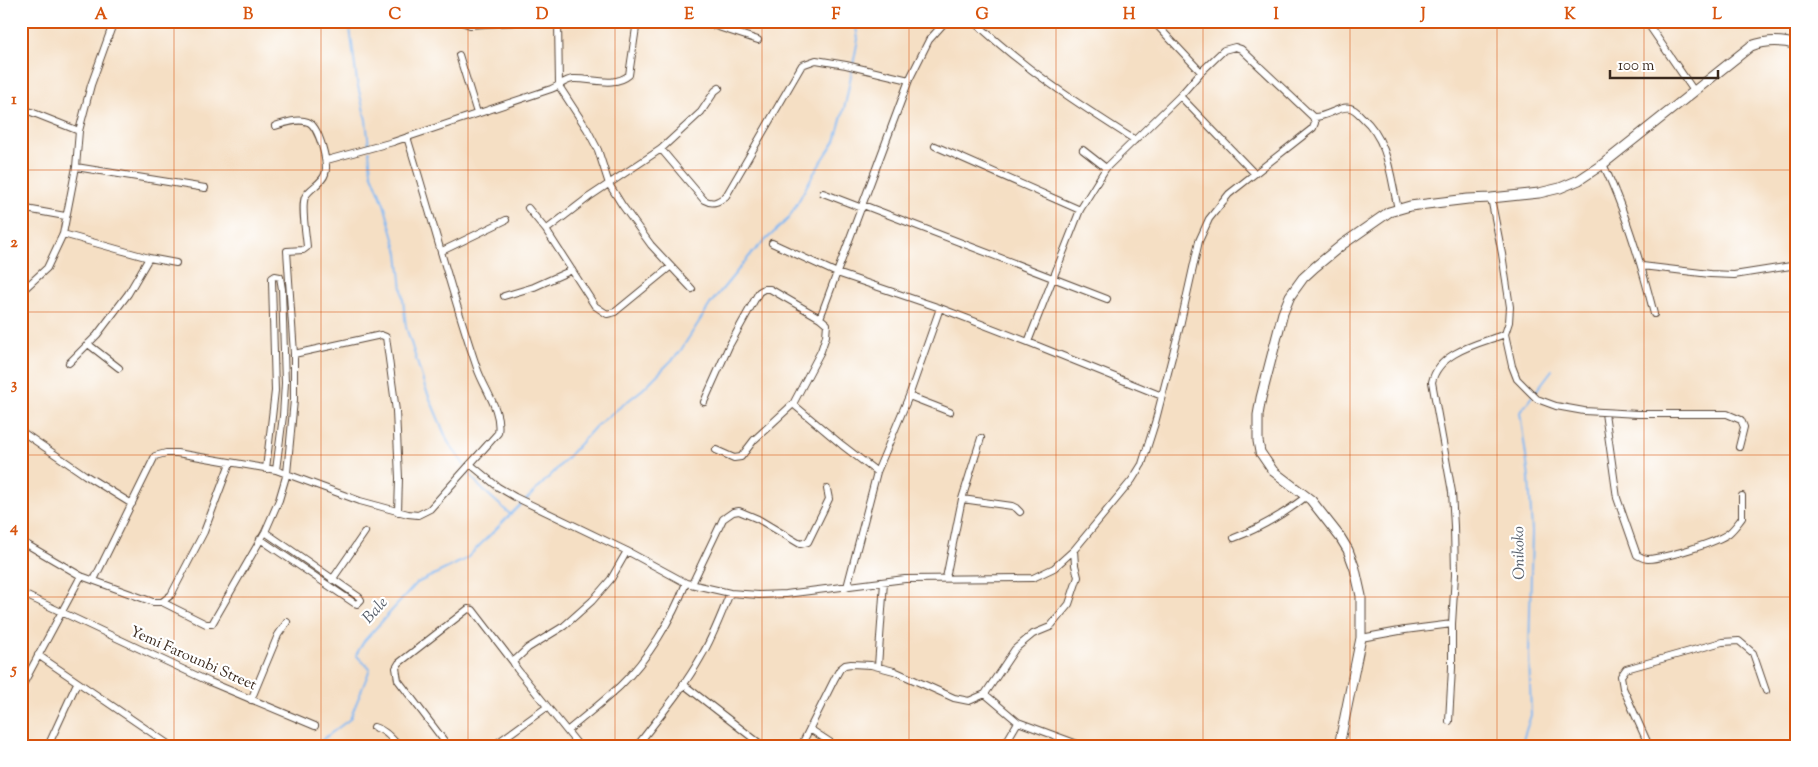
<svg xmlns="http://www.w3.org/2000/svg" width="1818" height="767" viewBox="0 0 1818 767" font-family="'Sorts Mill Goudy',serif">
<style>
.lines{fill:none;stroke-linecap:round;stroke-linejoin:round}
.stream{stroke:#83b9f2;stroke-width:2}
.street-casing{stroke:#574537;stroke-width:8}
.secondary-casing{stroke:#574537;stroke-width:11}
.street{stroke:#fff;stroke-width:6}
.secondary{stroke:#fff;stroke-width:9}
.grid{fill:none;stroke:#d7540e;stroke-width:1;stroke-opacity:0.55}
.labels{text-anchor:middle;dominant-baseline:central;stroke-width:4.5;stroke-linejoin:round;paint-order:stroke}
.street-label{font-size:15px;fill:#3b2a1e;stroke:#fff}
.water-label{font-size:16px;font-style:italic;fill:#545c68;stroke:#fff}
.neatline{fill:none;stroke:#d7540e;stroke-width:2}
.grid-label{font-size:16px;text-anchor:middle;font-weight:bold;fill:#d7540e}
</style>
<rect width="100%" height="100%" fill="#fff"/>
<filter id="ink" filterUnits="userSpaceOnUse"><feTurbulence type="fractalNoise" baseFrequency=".02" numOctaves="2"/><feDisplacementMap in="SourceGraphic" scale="10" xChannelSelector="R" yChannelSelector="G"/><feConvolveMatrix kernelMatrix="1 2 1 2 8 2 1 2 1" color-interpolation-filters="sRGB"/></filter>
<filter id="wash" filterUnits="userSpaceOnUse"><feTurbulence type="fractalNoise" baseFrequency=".0096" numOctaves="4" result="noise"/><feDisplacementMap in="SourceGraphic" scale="20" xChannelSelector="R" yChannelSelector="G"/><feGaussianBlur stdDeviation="1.12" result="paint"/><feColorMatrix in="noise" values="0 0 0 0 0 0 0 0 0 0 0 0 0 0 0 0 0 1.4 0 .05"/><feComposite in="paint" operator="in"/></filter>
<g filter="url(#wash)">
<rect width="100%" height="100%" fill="#f5dfc4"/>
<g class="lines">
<path class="stream" d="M347,21L350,28L357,82L366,120L369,146
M369,151L371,172L384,204L398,253L406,327L425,387L448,442L465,466
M467,470L480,487L511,515
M526,500L554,472L596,426L643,389L679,353L711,303L752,253L789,218L814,173L835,141L846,101L858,39L855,21
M314,746L350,719L370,669L356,655L364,641L417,583L466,559L522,503
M1521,746L1531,715L1529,654L1532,532L1529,478L1520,412L1552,370"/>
</g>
</g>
<g filter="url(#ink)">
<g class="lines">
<g class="street-casing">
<path id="street" d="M459,21L470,25L531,21
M558,21L559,86L587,129L598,150L609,184L622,205L651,245L692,289
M690,21L709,24L758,40
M974,21C1023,68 1078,104 1135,140
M1153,21L1201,72
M1646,21L1694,91
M459,55L477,113
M1180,96L1254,173
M21,108L79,131
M1313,117C1326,118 1340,105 1350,108C1355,109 1359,114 1362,117C1389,141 1390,175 1398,209
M935,146L1080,210
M661,149L704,200C713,205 718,202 726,196L802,65L816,60L846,65L909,80
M1083,150L1106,168
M327,160L393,142L551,89C559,86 565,80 573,79C591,78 614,88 629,75L637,21
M1603,164C1626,212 1641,263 1654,314
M76,167L205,188
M823,193L862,208
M1491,198L1502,254L1510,307L1509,322L1505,334L1512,366L1517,379L1537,399L1556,406L1584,411L1638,414H1727L1741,420L1744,427L1739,447
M863,205L1107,299
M21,208L65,216
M528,208L546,230
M63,234L149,258L176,263
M772,243L837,273L940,308L1028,342L1162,396
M442,251L506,220
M1642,266L1710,274L1734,275L1797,265
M670,267L615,312L607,314L595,306L546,230L589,197L661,149L701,112L715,91L719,88
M21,292L47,268L63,234L76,167L79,131L91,85L114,21
M504,296L534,287L572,270
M88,344L119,368
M294,354L381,335L386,337L396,411L399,478L398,512
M69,363L97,335L128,294L149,258
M909,396L950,412
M704,402L729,346L759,292L764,289H770L820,318
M793,404L842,445L877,472
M1605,413L1617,498L1637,555C1641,557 1644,559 1648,559C1665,558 1716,543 1729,533C1734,529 1738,523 1742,518V496
M21,431L85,475L132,504
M716,450L734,458L741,457L754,440L793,404L821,351L826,336L827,324L820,318L909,80L929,40L946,21
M470,464L498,487L515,497L627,551L686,583L730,593L759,595L786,594L905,579L1033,578L1054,568L1074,550
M266,469L275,391L272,281V278L275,276L280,277L282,289L285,383L283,416L276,470
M962,499L1012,506L1016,508L1020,512
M1234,538C1261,528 1284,514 1307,496
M260,539L354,603L357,604L361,600L359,597L265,532
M21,541L81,576L153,602H162L171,595L204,532L230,463
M946,578L962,499L981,438
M94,580L155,456L166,453H177L276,470L360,501L408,514L418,515L430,509L498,433C502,410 484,389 477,368C451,292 431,214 407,137
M332,580L365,532
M692,584L723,519L733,512L739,511L758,519L800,544L808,542L829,499L827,489
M847,587L877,472L909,396L940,308
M21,593L210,682L315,726
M162,602L206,624H212L265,532L279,500L287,473L294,400V354L287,251L303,250L307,247C306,234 301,207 305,197C309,188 322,184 325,174C329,164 319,126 308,122C298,118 284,123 275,126
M1361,638L1405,630L1452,624
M38,655L171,746
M513,662L528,648L564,626L592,601L611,579L627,551
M878,666L884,582
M683,684L763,746
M21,688L81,576
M985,694L1018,722L1083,746
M251,700L278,635L287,622
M1449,721L1452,668V624L1455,575L1454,526L1452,492L1432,382C1439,351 1479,344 1505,334
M374,727C385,730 391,738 399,746
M810,729L836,746
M567,731C585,716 603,702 620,686C648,659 672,619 686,583
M48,746L77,683
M448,746L398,680L396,668L399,663L468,609L473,610L513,662L517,669L579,746
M493,746L547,707
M637,746C659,717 683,689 701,657C713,637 721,615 730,593
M801,746L835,678L840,669L845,665L851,664L871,665L894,671L954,698L969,701L985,694L1015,649L1033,634L1050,627L1069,604L1078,577L1075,565L1074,550L1132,480L1142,464L1155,423L1180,326L1199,241L1209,219L1229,194L1313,128L1315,123L1313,117L1241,49L1235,47L1224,50L1201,72L1180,96L1106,168L1080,210L1028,342
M1004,746L1018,722
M1649,746L1623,688L1621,676L1626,669L1722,642L1739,641L1753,653L1766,691"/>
</g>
<g class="secondary-casing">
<path id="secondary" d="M1339,746L1361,638V596L1355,569L1348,550L1340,537L1311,500L1273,471L1260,452L1258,441V415L1261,398L1283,313L1290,296L1303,278L1315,267L1343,244L1389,212L1410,206L1468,199L1491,198L1539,193L1560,188L1579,180L1603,164L1751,46C1767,40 1781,40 1797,45"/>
</g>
<use href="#street" class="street"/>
<use href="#secondary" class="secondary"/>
</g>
</g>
<path class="grid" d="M174,21V746M321,21V746M468,21V746M615,21V746M762,21V746M909,21V746M1056,21V746M1203,21V746M1350,21V746M1497,21V746M1644,21V746M21,170H1797M21,312H1797M21,455H1797M21,597H1797"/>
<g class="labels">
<g class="street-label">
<text transform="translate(193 659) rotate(24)">Yemi Farounbi Street</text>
</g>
<g class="water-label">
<text transform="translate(1520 553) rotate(-91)">Onikoko</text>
<text transform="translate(376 611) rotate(-48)">Bale</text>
</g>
</g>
<rect width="1818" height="767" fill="none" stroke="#fff" stroke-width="55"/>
<path d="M1610 70v8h108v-8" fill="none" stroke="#3b2a1e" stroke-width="2.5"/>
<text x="1618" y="70" font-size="15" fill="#3b2a1e" stroke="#ffffff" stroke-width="4" paint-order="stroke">100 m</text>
<rect x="28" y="28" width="1762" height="712" class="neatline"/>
<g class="grid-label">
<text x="101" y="19">A</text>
<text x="248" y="19">B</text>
<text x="395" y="19">C</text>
<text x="542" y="19">D</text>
<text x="689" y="19">E</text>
<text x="836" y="19">F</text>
<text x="982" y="19">G</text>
<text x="1129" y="19">H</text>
<text x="1276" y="19">I</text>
<text x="1423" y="19">J</text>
<text x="1570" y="19">K</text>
<text x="1717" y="19">L</text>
<text x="14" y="104">1</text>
<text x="14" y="247">2</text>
<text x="14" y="389">3</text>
<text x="14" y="532">4</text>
<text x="14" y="674">5</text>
</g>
</svg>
